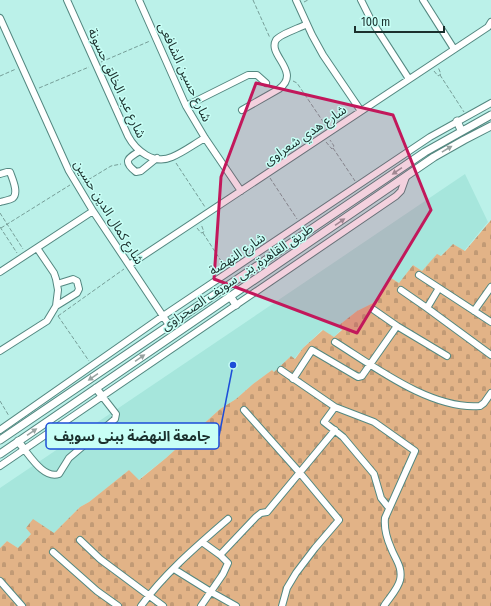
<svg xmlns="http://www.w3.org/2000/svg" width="491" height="606" viewBox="0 0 491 606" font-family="'Fira Sans Condensed','Noto Sans Arabic',sans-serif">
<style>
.built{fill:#a6e6dc}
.cemetery{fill:url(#cemetery-stones)}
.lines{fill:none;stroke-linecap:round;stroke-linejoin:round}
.minor-casing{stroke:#548881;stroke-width:8}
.major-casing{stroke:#548881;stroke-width:9}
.path{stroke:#769e98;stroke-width:1;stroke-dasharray:4 2;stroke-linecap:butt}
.minor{stroke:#fff;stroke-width:6}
.major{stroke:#fff;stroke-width:7}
.oneway{fill:#98a2a0}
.marked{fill:#c2185b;fill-opacity:0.2;stroke:#c2185b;stroke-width:3;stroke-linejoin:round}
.labels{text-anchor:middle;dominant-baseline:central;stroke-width:3;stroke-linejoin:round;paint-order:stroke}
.street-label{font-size:13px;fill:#1b302d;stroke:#c8fff6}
.leader{fill:none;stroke:#1d4ed8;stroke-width:1.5}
.callout-dot{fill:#1d4ed8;stroke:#c8fff6;stroke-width:1.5}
.callout{fill:#c8fff6;stroke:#1d4ed8;stroke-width:1.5}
.callout-label{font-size:14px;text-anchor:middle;font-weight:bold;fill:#1b302d}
</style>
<defs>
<pattern id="cemetery-stones" width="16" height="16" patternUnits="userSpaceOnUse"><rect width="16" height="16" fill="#e2b387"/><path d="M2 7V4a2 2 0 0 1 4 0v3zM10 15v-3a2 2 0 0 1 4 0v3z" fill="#c19a75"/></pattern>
</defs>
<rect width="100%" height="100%" fill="#bbf1e9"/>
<path class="built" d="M465,174L488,222L464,251L453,244L440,256L437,255L422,271L413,265L399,283L391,278L373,303L357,311L338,326L342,329L334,337L322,330L303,348L294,359L291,356L274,372L272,370L253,384L236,399L220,409L166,458L138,480L129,470L89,502L80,507L54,533L31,534L18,548L7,541L0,548V488Z"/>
<path class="cemetery" d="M491,220V606H0V548L7,541L18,548L31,534L26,528L33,519L54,533L80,507L89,502L129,470L139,480L166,458L220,409L236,399L253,384L272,370L274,372L291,356L295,359L303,348L323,330L334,337L342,330L338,326L357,311L373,303L391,278L399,283L413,265L422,271L437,254L441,256L453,244L465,251Z"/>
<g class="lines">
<g class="minor-casing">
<path id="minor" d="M67,0L128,136C136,151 154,165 172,157C184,152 194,144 205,138
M139,0L186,106L205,138L241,191
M296,0L312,35L323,55L361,111
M361,0L371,20L409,79
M423,0L454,49
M0,18L69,171L93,211L169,325
M186,106L248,75H257L266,83
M242,110L279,89C302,72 267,55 276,40C280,34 300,28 307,24
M140,151C128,158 122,161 136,172L141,171L157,158
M0,174L7,172H10C12,178 19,192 13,198C10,200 4,201 0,202
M129,265L488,27L491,22
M0,272L93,211
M419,275L439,288L427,308
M439,288L491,322
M401,290L427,308L491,355
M56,306L77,293L79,289L77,281L73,279L57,284
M474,311L491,287
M397,326L447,356
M335,342C375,367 431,410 480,406L484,403L491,393
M0,351L47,321L56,306L58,290L56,279L54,273L37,248
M281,370L335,407L374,422L415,451L385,518C384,528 387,539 391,548C395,559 403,567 400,580C398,589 389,598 384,606
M293,379L312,350L358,377L362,376L397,326L374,310
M335,407L324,422L343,437L374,474L381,498L389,508
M244,410L300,473L339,520L315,548L296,573L287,588L282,606
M0,430L163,316L430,137L491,103
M24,449C32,459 45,479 59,474L69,458L115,419L116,414L102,396
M0,466L396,196L401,191L406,177
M80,540L100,559L163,606
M53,552L97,591L118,606
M220,555L256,517L261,513L267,512L335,430
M174,569L211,592L236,606
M0,581L22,606
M141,606C165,573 197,546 228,519
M201,606L223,574L228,563L220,555L202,542"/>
</g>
<g class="major-casing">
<path id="major" d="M457,121L461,130
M230,296L236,305
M96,388L102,396
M0,440L425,152L491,115
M18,441L24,449
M0,454L434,157L464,140L491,126"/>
</g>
<path class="path" d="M253,0L270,38
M304,2L308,0
M101,62L150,41
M434,71L438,76L441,74L438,67
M440,75L464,112
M0,76L16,69
M293,81L297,83L326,126
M39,88L89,67
M326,142L332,149L334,146L330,140
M333,148L355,181
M176,163L205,207
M270,178L297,219
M83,183L111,166L121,164
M0,213L23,249
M0,227L17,253
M1,228L70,185
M197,228L201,233L204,232L201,224
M203,233L225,267
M58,316L124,269
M58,316L89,361
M0,401L9,416"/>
<use href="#minor" class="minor"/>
<use href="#major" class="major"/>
</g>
<defs><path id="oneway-solid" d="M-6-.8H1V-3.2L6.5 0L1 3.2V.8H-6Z"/></defs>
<g class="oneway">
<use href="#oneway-solid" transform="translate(447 149) rotate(-31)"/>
<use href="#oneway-solid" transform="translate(397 171) rotate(146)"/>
<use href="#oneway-solid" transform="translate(340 222) rotate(-34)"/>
<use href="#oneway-solid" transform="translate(140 358) rotate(-34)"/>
<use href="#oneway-solid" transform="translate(93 377) rotate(146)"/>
<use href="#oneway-solid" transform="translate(32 432) rotate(-34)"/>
</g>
<path class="marked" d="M256,83L393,115L431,210L357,333L214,279L221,177Z"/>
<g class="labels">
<g class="street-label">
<text transform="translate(185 72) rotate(65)">شارع حسين الشافعى</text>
<text transform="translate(117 83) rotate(65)">شارع عبد الخالق حسونة</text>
<text transform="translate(305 135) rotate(-34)">شارع هدي شعراوى</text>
<text transform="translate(109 212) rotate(58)">شارع كمال الدين حسين</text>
<text transform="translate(237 254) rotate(-34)">شارع النهضة</text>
<text transform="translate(237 277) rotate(-34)">طريق القاهرة, بنى سويف الصحراوى</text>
</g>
</g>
<path class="leader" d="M233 365L219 436"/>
<circle class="callout-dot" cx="233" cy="365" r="4"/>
<rect class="callout" x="46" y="423" width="173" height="26" rx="4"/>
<g class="callout-label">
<text x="132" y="441">جامعة النهضة ببنى سويف</text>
</g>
<path d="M355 26v6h89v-6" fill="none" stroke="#1b302d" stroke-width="2"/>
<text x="361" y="26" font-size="12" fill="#1b302d" stroke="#c8fff6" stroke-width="3" paint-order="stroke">100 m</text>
</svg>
